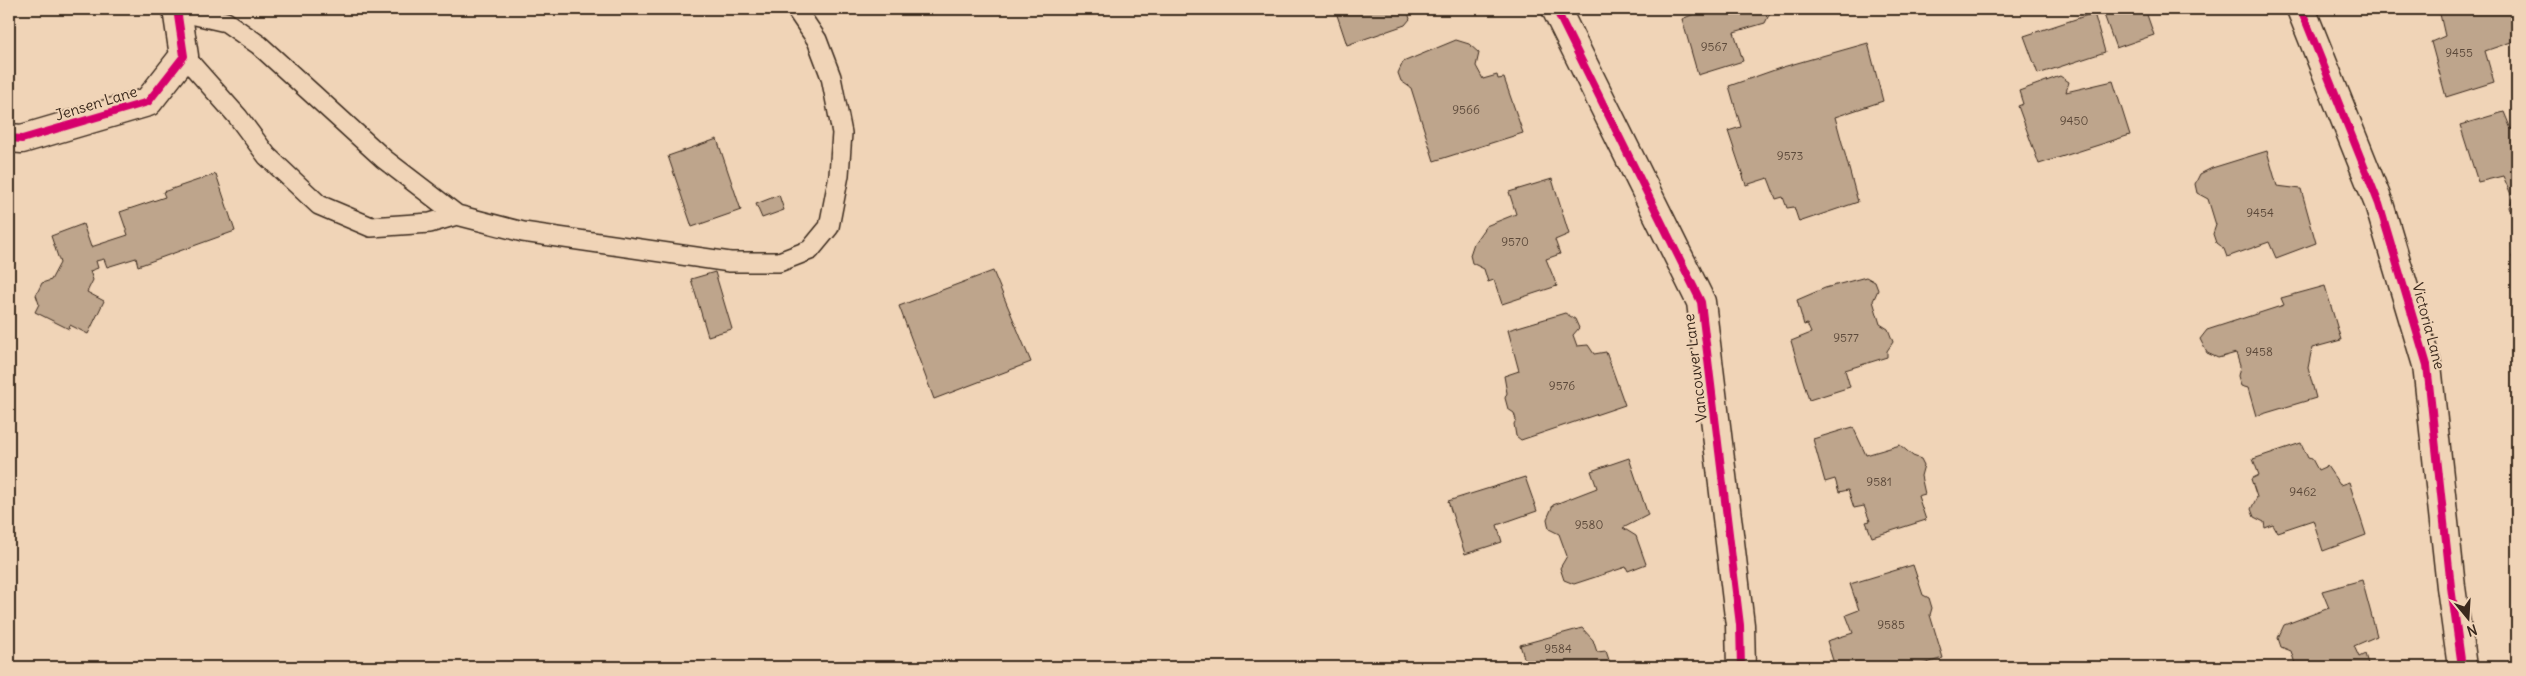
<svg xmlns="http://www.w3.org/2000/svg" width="2526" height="676" viewBox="0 0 2526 676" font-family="Delius,sans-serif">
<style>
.building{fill:#bea58c;stroke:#3b2a1e}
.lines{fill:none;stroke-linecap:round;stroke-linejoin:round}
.service-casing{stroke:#3b2a1e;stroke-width:22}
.minor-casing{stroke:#3b2a1e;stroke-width:31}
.service{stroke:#f0d4b7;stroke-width:19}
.minor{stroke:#f0d4b7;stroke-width:28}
.cycleway-casing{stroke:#f0d4b7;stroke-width:11}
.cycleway{stroke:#d6006c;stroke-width:8}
.labels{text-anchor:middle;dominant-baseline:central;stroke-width:4;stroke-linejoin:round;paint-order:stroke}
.number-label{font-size:12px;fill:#5c493a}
.street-label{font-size:15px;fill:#3b2a1e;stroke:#f0d4b7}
</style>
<rect width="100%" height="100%" fill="#f0d4b7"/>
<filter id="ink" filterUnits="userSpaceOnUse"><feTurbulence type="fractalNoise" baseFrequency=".02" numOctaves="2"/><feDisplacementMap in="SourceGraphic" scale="10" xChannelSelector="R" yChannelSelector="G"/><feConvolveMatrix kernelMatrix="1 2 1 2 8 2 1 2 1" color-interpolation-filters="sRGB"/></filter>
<g filter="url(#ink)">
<path class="building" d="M1335,9H1407L1410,19L1405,25L1347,45Z
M1701,9H1775L1770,13L1765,23L1734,32L1743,61L1698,75L1682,19L1701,11Z
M2102,9H2145L2154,35L2116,48Z
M2447,9H2517V40L2485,51L2494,82L2446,97L2431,42L2445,36L2440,14L2448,11Z
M2094,13L2105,52L2038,74L2024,36Z
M1456,40L1469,44L1479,53L1476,66L1483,79L1497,75L1498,79L1504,78L1523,133L1434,161L1411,88L1401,81L1398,73L1403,62Z
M1868,43L1883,101L1835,117L1858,202L1799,222L1794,207L1787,208L1783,197L1776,199L1768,178L1746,185L1728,131L1741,127L1729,86L1783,67Z
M2060,76L2069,82L2066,92L2113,81L2130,135L2039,164L2018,106L2023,104L2019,91Z
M2504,112L2511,129L2517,127V222L2513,220L2509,207L2513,199L2503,176L2478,182L2460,125Z
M717,139L741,210L692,227L668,156Z
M2267,151L2277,186L2301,189L2316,243L2276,258L2269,242L2227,257L2224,249L2216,243L2213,234L2216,225L2208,199L2197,193L2195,184L2200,174L2212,168Z
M216,174L235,231L138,266L136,258L107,267L104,259L96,261L98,268L90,271L93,280L87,292L104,301L88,334L70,325L69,329L35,312L39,304L36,295L42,283L51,280L60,263L51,236L83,224L91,247L128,235L120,212L165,197L163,192Z
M1552,179L1569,234L1555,240L1560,254L1546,259L1557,286L1502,304L1494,280L1488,282L1484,269L1472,263L1470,255L1474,243L1486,226L1516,214L1509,192Z
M779,195L784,210L762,218L756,204Z
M2517,254V281L2512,256Z
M993,271L1031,362L934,399L899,306Z
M715,272L732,329L708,336L691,279Z
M1866,277L1875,282L1878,290L1873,301L1880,324L1888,329L1893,342L1887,351V357L1845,370L1850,387L1809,400L1791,341L1811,333L1807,324L1804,325L1797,300L1825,288Z
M2325,286L2341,340L2312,348L2308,368L2316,398L2256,416L2248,388L2241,386L2238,376L2240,366L2236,353L2218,358L2207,353L2200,339L2207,330L2284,305L2281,298Z
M1565,313L1575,319L1579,328L1573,335L1577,346L1588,345L1594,354L1606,352L1625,405L1521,440L1516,436L1514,424L1516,420L1514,413L1508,409L1505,398L1507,393L1504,376L1519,371L1508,330Z
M1853,427L1866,455L1900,445L1913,456L1921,459L1924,465L1921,476L1925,494L1918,496L1926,520L1872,537L1866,522L1870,521L1864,506L1854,508L1848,490L1839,492L1835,479L1825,482L1813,439Z
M2301,443L2308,458L2312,459L2318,470L2327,466L2340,485L2349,482L2366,535L2323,551L2313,520L2277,532L2273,525L2265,528L2264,522L2254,517L2251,509L2257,497L2251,479L2259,475L2253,459Z
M1629,458L1648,515L1623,528L1636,536L1646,564L1628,571L1626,567L1574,584L1564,580L1560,568L1567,556L1559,534L1549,529L1547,519L1553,505L1597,488L1591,471Z
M1525,477L1537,511L1497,525L1502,542L1465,554L1448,501Z
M1913,565L1923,595L1929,598L1932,608L1930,615L1943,658L1914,667H1835L1827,641L1853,633L1846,615L1859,610L1850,584Z
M2362,580L2377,636L2354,646L2359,657L2365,654L2369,667H2296L2291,651L2281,647L2278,638L2284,625L2329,608L2322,591Z
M1582,628L1593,640L1597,652L1606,651L1611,666L1635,660L1638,667H1527L1520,645Z"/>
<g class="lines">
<g class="service-casing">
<path id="service" d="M178,11L226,22L259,45L384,159L457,215L523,232L730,262H779L810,250L829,227L839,175L842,133L831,77L817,40L796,9
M184,56L238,117L267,156L319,205L371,227L430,223L457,215"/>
</g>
<g class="minor-casing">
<path id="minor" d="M1556,9L1701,302L1740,625L1741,667
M2301,9L2379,204L2427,365L2451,587L2462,667
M9,138L22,139L148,102L184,56L177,9"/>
</g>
<use href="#service" class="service"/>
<use href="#minor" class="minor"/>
<g class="cycleway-casing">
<path id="cycleway" d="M1556,9L1701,302L1740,625L1741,667
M2301,9L2379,204L2427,365L2451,587L2462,667
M9,138L22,139L148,102L184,56L177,9"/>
</g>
<use href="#cycleway" class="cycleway"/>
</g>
</g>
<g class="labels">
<g class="number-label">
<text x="1714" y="46">9567</text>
<text x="2459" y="52">9455</text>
<text x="1466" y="109">9566</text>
<text x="2074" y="120">9450</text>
<text x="1790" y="155">9573</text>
<text x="2260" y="212">9454</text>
<text x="1515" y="241">9570</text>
<text x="1846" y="337">9577</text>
<text x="2259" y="351">9458</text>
<text x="1562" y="385">9576</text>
<text x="1879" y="481">9581</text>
<text x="2303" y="491">9462</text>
<text x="1589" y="524">9580</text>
<text x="1891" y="624">9585</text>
<text x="1558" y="648">9584</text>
</g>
<g class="street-label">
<text transform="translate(96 103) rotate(-17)">Jensen Lane</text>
<text transform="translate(2429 326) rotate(75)">Victoria Lane</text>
<text transform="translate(1695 368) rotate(-97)">Vancouver Lane</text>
</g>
</g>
<rect width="2526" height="676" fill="none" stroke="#f0d4b7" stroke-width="30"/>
<rect x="15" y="15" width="2496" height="646" fill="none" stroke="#3b2a1e" stroke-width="2" filter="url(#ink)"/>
<g transform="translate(2468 618) rotate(162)" stroke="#f0d4b7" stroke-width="4" paint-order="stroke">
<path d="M0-4L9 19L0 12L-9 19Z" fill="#3b2a1e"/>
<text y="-8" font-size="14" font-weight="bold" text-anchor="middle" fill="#3b2a1e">N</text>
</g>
</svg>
